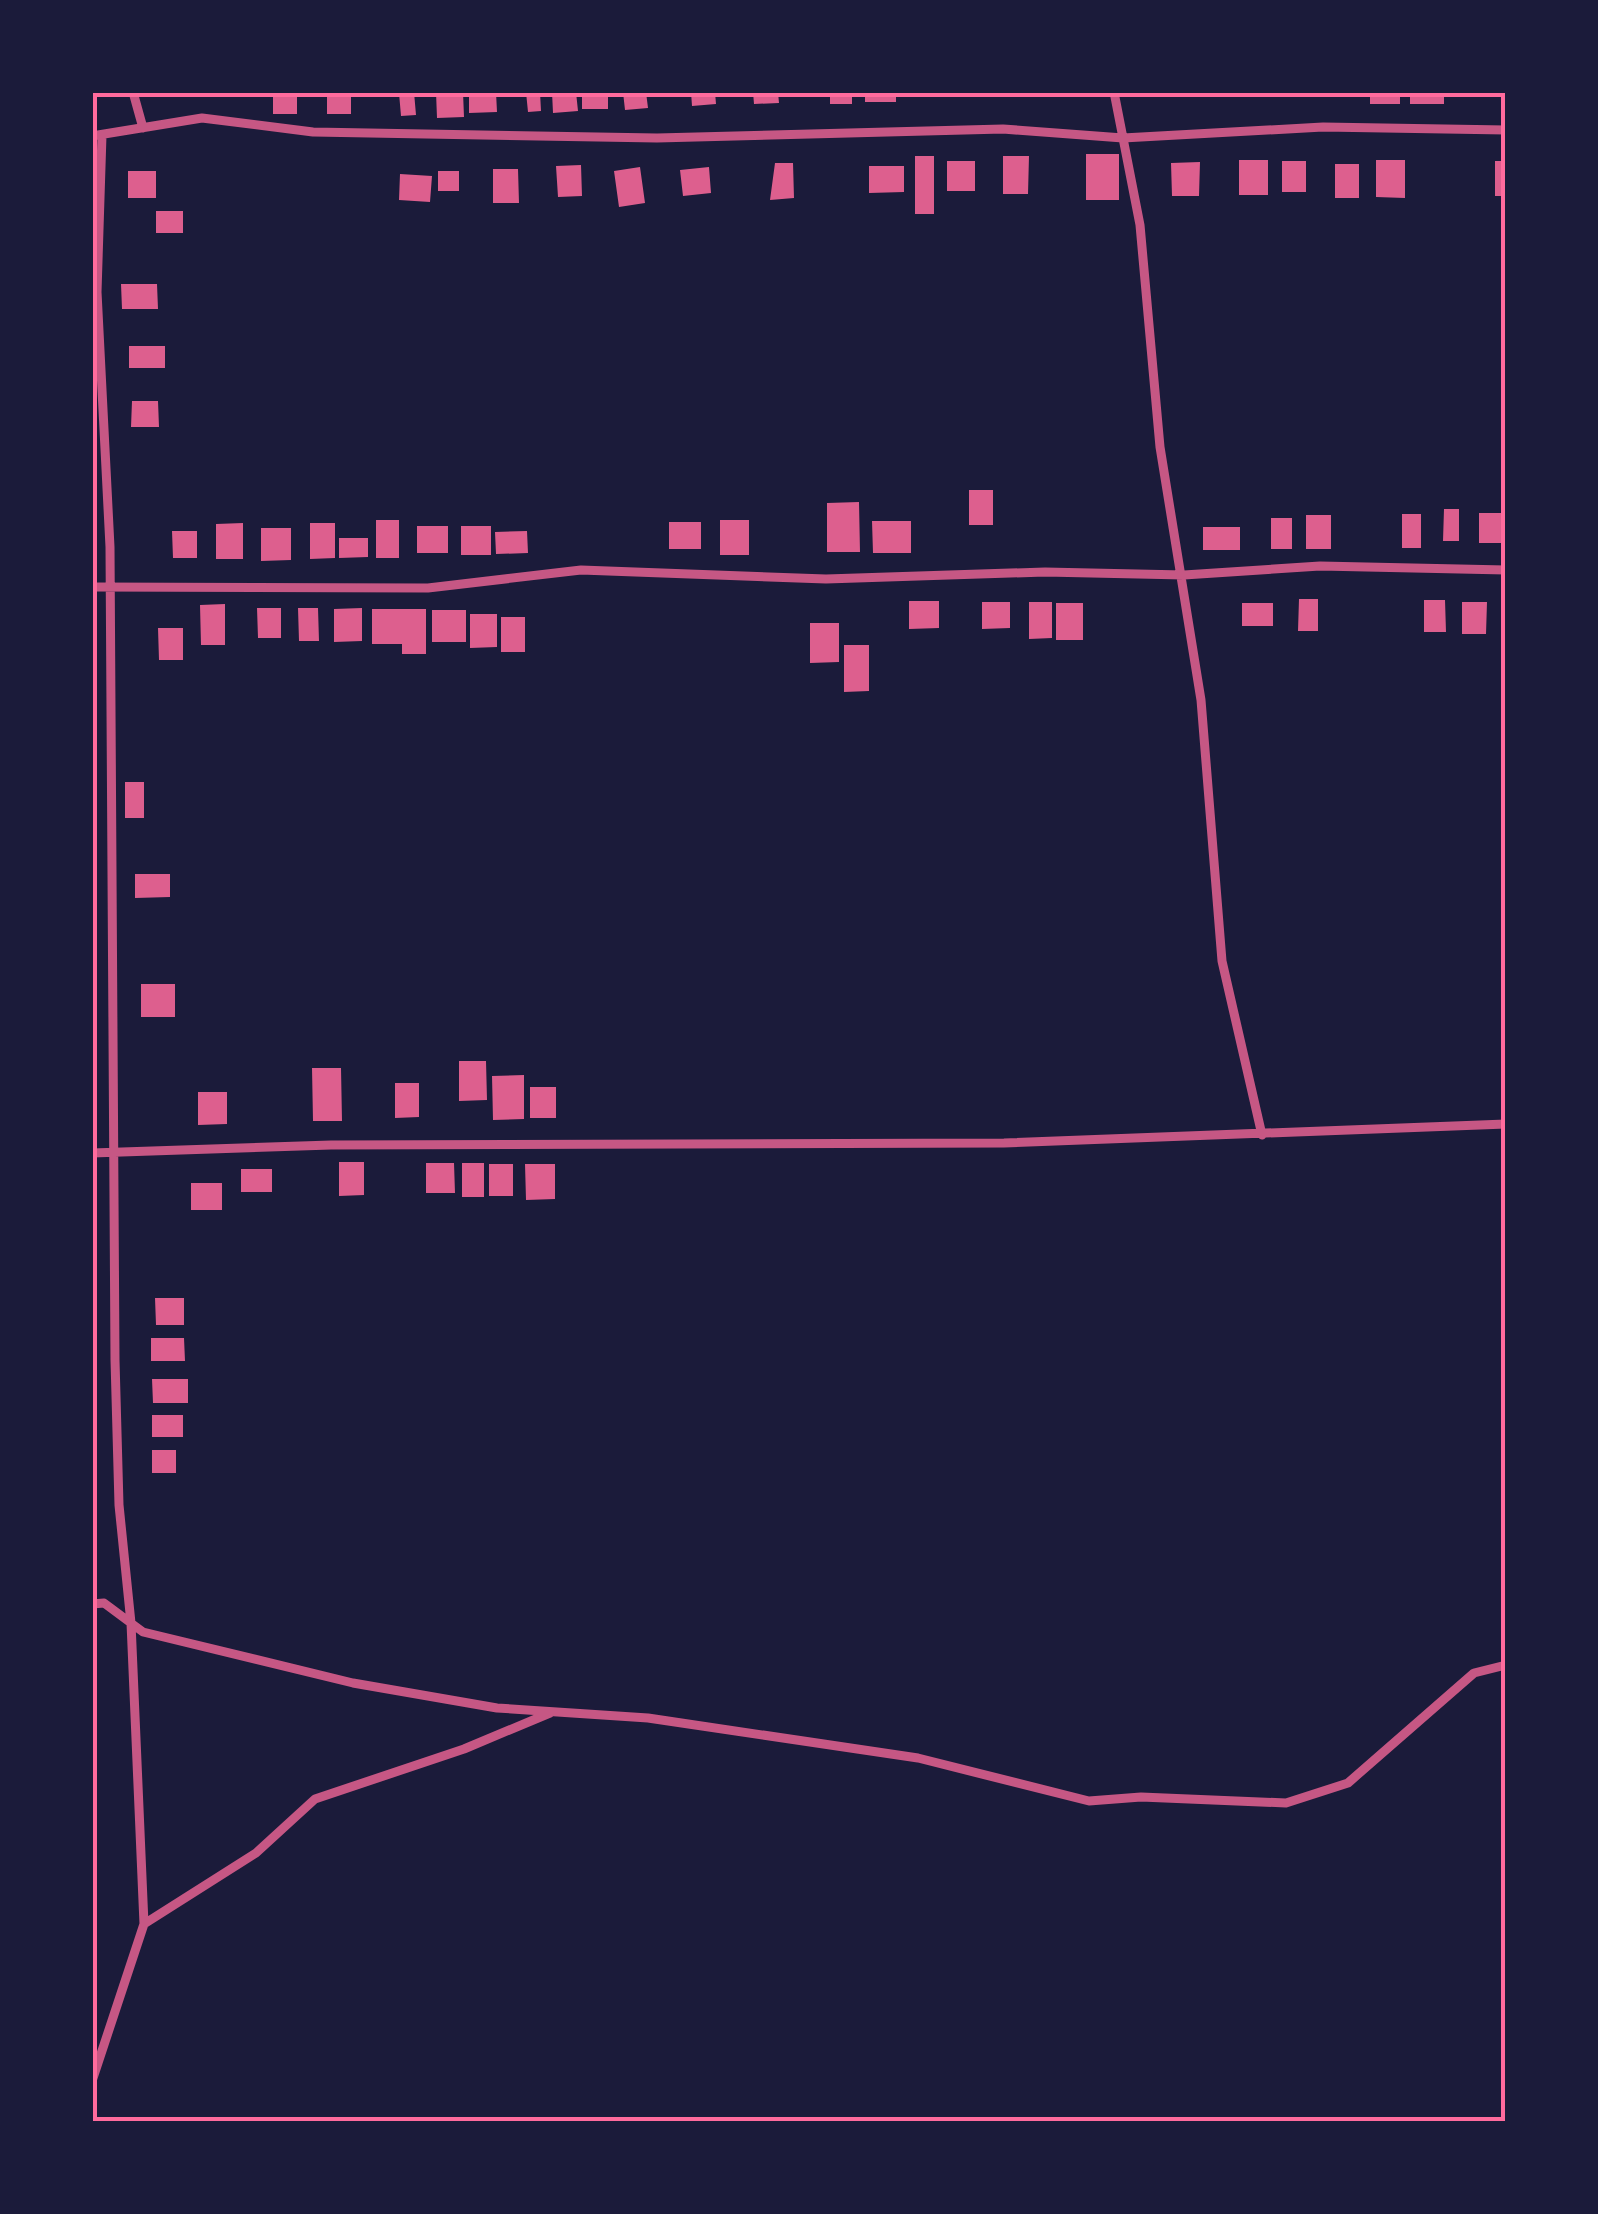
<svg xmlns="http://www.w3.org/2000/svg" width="1598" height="2214" viewBox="0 0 1598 2214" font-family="'Nunito Sans',sans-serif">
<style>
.building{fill:#dd5f8e}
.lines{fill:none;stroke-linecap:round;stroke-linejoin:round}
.minor{stroke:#c65784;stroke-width:9}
.neatline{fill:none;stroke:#ff6b9d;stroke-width:4}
</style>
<rect width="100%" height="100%" fill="#1b1b3a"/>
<path class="building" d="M273,92H297V114H273Z
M327,92H351V114H327Z
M405,92H414L416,115L401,116L399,93Z
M436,92H463L464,117L437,118Z
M469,92H496L497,112L469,113Z
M526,92H540L541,111L528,112Z
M552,92H576L578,111L553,113Z
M623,92H646L648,108L625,110Z
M691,92H715L716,104L692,106Z
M753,92H778L779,103L754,104Z
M830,92H852V104H830Z
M865,92H896V102H865Z
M1370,92H1400V104H1370Z
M1410,92H1444V104H1410Z
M582,96H608V109H582Z
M1086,154H1119V200H1086Z
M915,156H934V214H915Z
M1003,156H1029L1028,194H1003Z
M1239,160H1268V195H1239Z
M1376,160H1405V198L1376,197Z
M947,161H975V191H947Z
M1282,161H1306V192H1282Z
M1495,161H1506V196H1495Z
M1200,162L1199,196H1172L1171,163Z
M775,163H793L794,198L770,200Z
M1335,164H1359V198H1335Z
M581,165L582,196L558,197L556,166Z
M869,166H904V192L869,193Z
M640,167L645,203L619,207L614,171Z
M709,167L711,193L683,196L680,170Z
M493,169H518L519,203H493Z
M128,171H156V198H128Z
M438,171H459V191H438Z
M400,174L432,176L430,202L399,200Z
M156,211H183V233H156Z
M121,284H157L158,309H122Z
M129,346H165V368H129Z
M132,401H158L159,427H131Z
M969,490H993V525H969Z
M859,502L860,552H827V503Z
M1444,509H1459V541H1443Z
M1479,513H1505V543H1479Z
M1402,514H1421V548H1402Z
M1306,515H1331V549H1306Z
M1271,518H1292V549H1271Z
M376,520H399V558H376Z
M720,520H749V555H720Z
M872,521H911V553H873Z
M669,522H701V549H669Z
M243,523V559H216V524Z
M310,523H335V558L310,559Z
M417,526H448V553H417Z
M461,526H491V555H461Z
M1203,527H1240V550H1203Z
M261,528H291V560L261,561Z
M172,531H197V558H173Z
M527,531L528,553L496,554L495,532Z
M339,538H368V557L339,558Z
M1299,599H1318V631H1298Z
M1424,600H1445L1446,632H1424Z
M909,601H939V628L909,629Z
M982,602H1010V628L982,629Z
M1029,602H1052V638L1029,639Z
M1462,602H1487L1486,634H1462Z
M1056,603H1083V640H1056Z
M1242,603H1273V626H1242Z
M225,604V645H201L200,605Z
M257,608H281V638H258Z
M298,608H318L319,641H299Z
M362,608V641L334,642V609Z
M372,609H426V654H402V644H372Z
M432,610H466V642H432Z
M470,614H497V647L470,648Z
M501,617H525V652H501Z
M810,623H839V662L810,663Z
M158,628H183V660H159Z
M844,645H869V691L844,692Z
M125,782H144V818H125Z
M135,874H170V897L135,898Z
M141,984H175V1017H141Z
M459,1061H486L487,1100L459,1101Z
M312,1068H341L342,1121H313Z
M524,1075V1119L493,1120L492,1076Z
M395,1083H419V1117L395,1118Z
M530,1087H556V1118H530Z
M198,1092H227V1124L198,1125Z
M339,1162H364V1195L339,1196Z
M426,1163H454L455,1193H426Z
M462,1163H484V1197H462Z
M489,1164H513V1196H489Z
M525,1164H555V1199L526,1200Z
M241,1169H272V1192H241Z
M191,1183H222V1210H191Z
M155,1298H184V1325H156Z
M151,1338H184L185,1361H151Z
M152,1379H188V1403H153Z
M152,1415H183V1437H152Z
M152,1450H176V1473H152Z"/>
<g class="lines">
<path class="minor" d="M133,92L143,128
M1114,92L1140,225L1160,447L1201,700L1222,961L1262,1135
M102,135L97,292L110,547L115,1360L119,1505L131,1623L144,1924
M92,136L202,118L313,132L657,138L1003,129L1123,138L1323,127L1506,130
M92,587L428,588L581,570L826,579L1045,572L1184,575L1320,566L1506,570
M92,1153L331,1145L1004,1143L1506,1124
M92,1604L104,1603L143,1632L353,1683L497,1708L648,1718L918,1758L1089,1801L1141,1797L1286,1803L1348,1783L1474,1673L1506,1665
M92,2081L144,1924L256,1853L315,1799L464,1749L550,1713"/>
</g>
<rect width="1598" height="2214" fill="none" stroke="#1b1b3a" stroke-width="190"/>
<rect x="95" y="95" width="1408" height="2024" class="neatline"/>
</svg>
